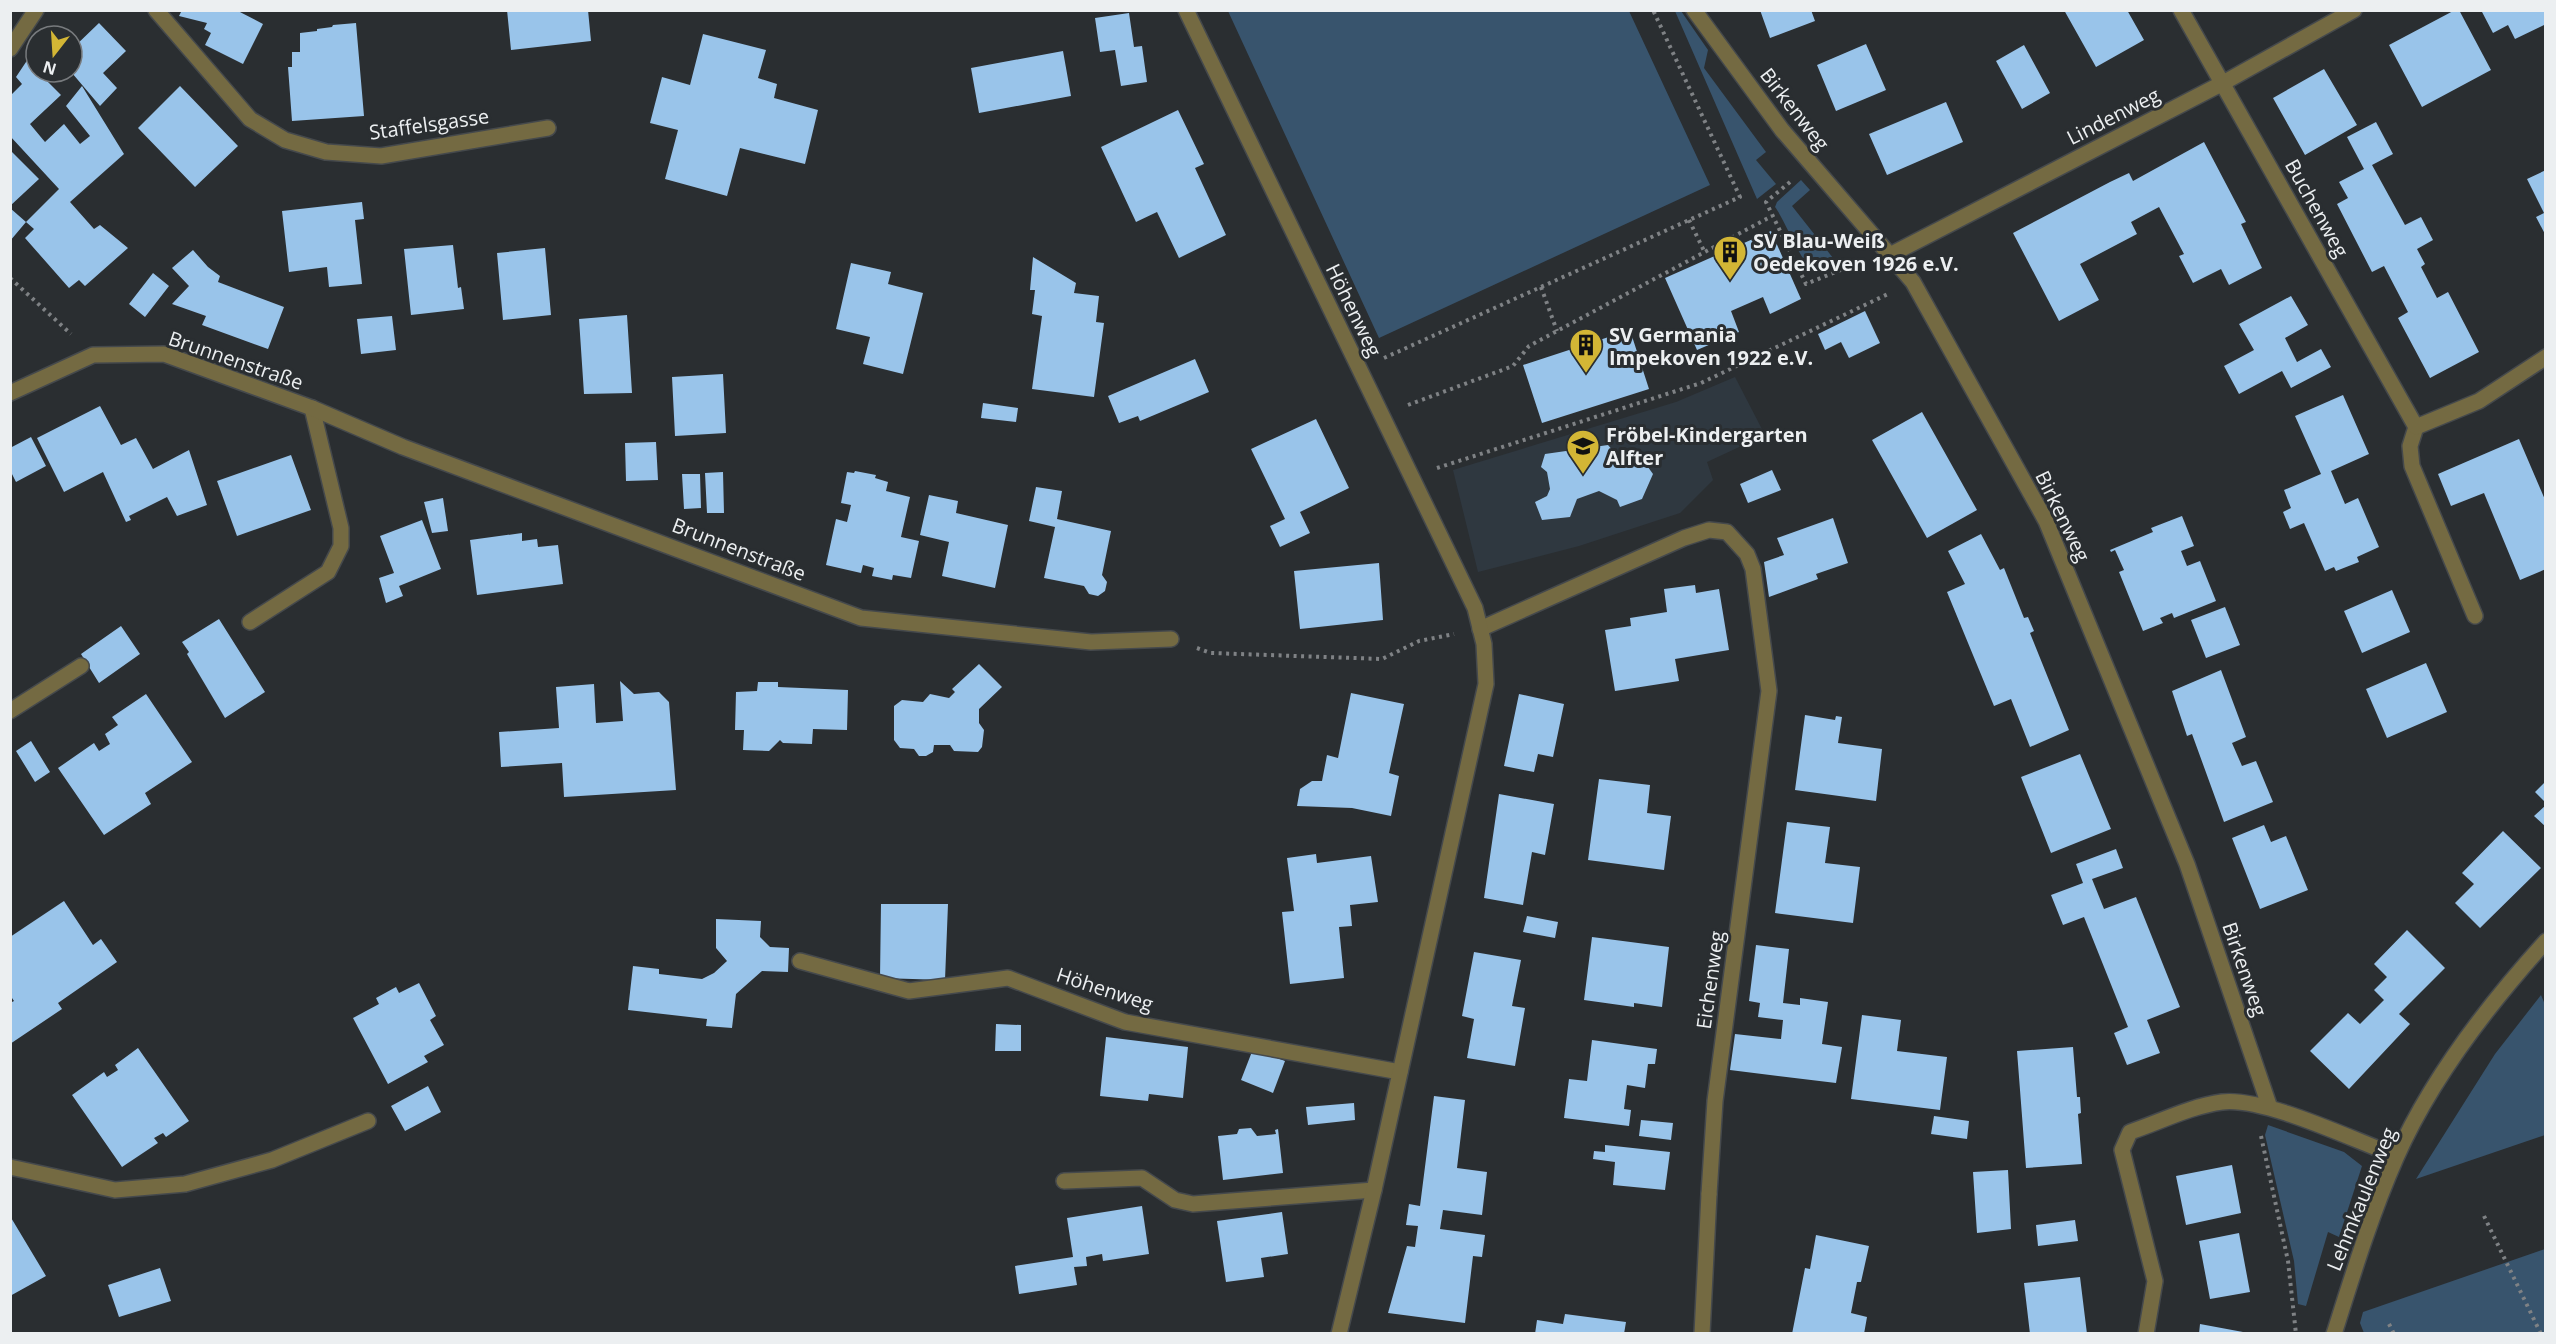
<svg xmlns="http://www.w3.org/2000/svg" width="2556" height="1344" viewBox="0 0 2556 1344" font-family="'Open Sans',sans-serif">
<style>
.built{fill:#2f3840}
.green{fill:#38546d}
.building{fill:#99c4ea}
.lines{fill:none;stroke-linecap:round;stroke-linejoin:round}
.lane-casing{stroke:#45494c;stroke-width:18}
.street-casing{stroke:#45494c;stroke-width:18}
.path{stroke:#7f8285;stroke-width:4;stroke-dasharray:3 4.5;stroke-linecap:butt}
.lane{stroke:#746a42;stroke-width:15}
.street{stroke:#746a42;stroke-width:15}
.labels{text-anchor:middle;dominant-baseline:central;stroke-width:6;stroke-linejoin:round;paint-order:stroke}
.street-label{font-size:20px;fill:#eceff1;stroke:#2a2e31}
.poi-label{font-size:20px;font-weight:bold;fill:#eceff1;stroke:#2a2e31;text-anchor:start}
</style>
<rect width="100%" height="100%" fill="#2a2e31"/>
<path class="built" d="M1735,377L1765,435L1707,462L1713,480L1680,513L1579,546L1478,572L1453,470L1676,402Z"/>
<path class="green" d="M1228,11H1629L1710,185L1379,338Z
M1675,11H1681L1708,50L1704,68L1766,152L1756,160L1776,184L1757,199Z
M1801,180L1810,190L1792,206L1837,263C1831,266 1822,273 1815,271C1803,268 1785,220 1775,207L1777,202Z
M2541,995L2546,1007L2545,1135L2416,1179L2495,1054Z
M2268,1125L2344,1152L2362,1166L2339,1237L2328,1232L2306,1306L2298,1304L2294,1261L2265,1135Z
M2545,1249V1333H2364L2360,1323L2363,1312Z"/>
<path class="building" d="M182,10H236L263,24L243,64L205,45L211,33L204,29L207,23L179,16Z
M507,10H588L591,41L511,50Z
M1760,10H1811L1815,21L1770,38Z
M2064,10H2127L2144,40L2096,67Z
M2455,10H2459L2491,70L2422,107L2389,45Z
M2481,10H2546V24L2515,39L2508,25L2493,33Z
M1129,13L1134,47L1142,46L1147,82L1121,86L1115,50L1100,52L1095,18Z
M99,23L126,51L103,73L117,88L100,106L72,73V49Z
M356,23L364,116L292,121L288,67H292V52H300V33L317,31V29L332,27L333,25Z
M703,34L766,50L758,78L777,84L774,98L818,110L805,164L740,148L727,196L665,179L678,130L650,123L662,77L690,85Z
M1866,44L1886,90L1836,111L1817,65Z
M2024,45L2050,93L2022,109L1996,61Z
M36,47V72H43L41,75L61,95L30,124L45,142L64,124L80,144L90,136L66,106L82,86L124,154L70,202L94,229L100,225L128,248L85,286L79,280L69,288L25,238L34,229L26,222L59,189L10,136V96L22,84L16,77Z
M1063,51L1071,96L979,113L971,68Z
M2324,69L2357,125L2305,155L2273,98Z
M180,86L238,146L195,187L138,128Z
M1946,102L1963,142L1887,175L1869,134Z
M1178,110L1204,164L1195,168L1226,235L1179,258L1157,212L1136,222L1101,147Z
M2376,122L2393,154L2372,165L2405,225L2421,217L2433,240L2417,249L2425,264L2421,267L2437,298L2448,292L2479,352L2430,378L2398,318L2408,312L2384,266L2372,272L2337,204L2348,198L2339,182L2364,169L2347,137Z
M2204,142L2246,222L2241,224L2262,268L2229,285L2221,269L2193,283L2179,256L2184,254L2159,207L2131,222L2137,234L2080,264L2099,300L2059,321L2013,233L2110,182L2129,173L2133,181Z
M10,150L39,179L10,206Z
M2546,170V236L2536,217L2544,213L2527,179Z
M362,202L364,219L355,220L362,284L329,287L327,267L289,272L282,211Z
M10,208L26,222L10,241Z
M1771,231L1801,299L1770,314L1763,297L1731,311L1739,332L1697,350L1665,278Z
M453,245L458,288L461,287L464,309L411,315L404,249Z
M545,248L551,315L503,320L497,253Z
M193,250L208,267L220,276L218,282L284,307L268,349L202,325L206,316L172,304L189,286L172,268Z
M1033,257L1076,283L1074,293L1099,296L1096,322L1104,323L1094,397L1032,389L1042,316L1032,314L1035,290H1030Z
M851,263L891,272L888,284L923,293L903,374L863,364L870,337L836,329Z
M153,273L169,286L145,317L129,304Z
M2291,296L2308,325L2285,338L2297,362L2321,349L2331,367L2291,388L2282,371L2239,394L2224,366L2254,350L2239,324Z
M1865,311L1880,343L1849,358L1841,342L1825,350L1818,334Z
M627,315L632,393L584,394L579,319Z
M392,316L396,350L361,354L357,319Z
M1630,330L1649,389L1542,423L1523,365Z
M1195,359L1209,392L1140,421L1138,416L1119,423L1108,396Z
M723,374L726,433L675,436L672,377Z
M2343,395L2369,454L2331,471L2345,504L2358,498L2379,547L2357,557L2359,562L2336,571L2334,567L2325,571L2304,523L2290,529L2283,512L2291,508L2284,490L2321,474L2295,416Z
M983,403L1018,408L1016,422L981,418Z
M100,406L121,445L136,438L153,469L189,450L207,505L177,516L167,497L129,516L131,520L126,522L103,472L64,492L37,438Z
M1922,412L1977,510L1927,538L1872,440Z
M1316,419L1349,488L1300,512L1310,533L1280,547L1270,526L1285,519L1251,449Z
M31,437L46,466L16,482L10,470V448Z
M2519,439L2546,502V569L2520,580L2484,493L2451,506L2438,474Z
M656,442L658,480L626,481L625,443Z
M1608,445L1614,452L1627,457L1637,452L1653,474L1642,499L1620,507L1617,500L1599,491L1577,499L1570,517L1542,520L1535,502L1547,496L1550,489L1547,472L1541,467L1545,454Z
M291,455L311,510L237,536L217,481Z
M1772,470L1781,490L1748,503L1740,484Z
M855,471L876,475L875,478L888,482L886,491L910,497L901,537L919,541L911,578L893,575L892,580L872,576L874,568L863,565L861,573L826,565L836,519L847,522L851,505L841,503L847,472L854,473Z
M723,472L724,513H707L705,473Z
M682,474H700L701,508L684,509Z
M1036,487L1062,491L1057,519L1111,531L1102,575L1107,582L1105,591L1098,596L1089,594L1084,586L1044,578L1055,527L1029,521Z
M929,495L958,501L956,513L1008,525L995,588L942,576L949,542L920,535Z
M443,498L448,531L432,533L424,502Z
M2182,516L2194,546L2181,551L2187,566L2200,561L2216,601L2174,618L2172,613L2160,618L2163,623L2143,631L2119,572L2124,570L2115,550L2111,552L2110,550L2153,532L2151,528Z
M1833,518L1848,563L1816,574L1818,579L1769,597L1764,562L1784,555L1777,538Z
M422,520L441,569L399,586L403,596L386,603L379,578L394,573L380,536Z
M522,533V541L537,539L538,547L558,545L563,584L477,595L470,540Z
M1981,534L2000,570L2004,568L2024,618L2028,617L2034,631L2030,633L2069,730L2030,747L2011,699L1994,706L1947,592L1965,584L1948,551Z
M1379,563L1383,620L1300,629L1294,571Z
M1695,585L1696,593L1719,589L1729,650L1675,659L1679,681L1615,691L1605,630L1631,626L1630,618L1667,612L1664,589Z
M2392,590L2410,632L2362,653L2344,611Z
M2225,607L2240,645L2206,658L2191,620Z
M219,619L265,692L225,718L187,654L189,652L182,642Z
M121,626L140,654L99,683L81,654Z
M2426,663L2447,712L2387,738L2366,689Z
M979,664L1002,687L979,709V723L984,730L982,747L978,752L954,751L950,745H934L933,752L926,756H919L914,749L900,748L894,740V706L902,700L923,702L930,694L949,698L955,692L952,689Z
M2221,670L2246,737L2232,743L2242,766L2256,761L2273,802L2224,822L2192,734L2187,736L2172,691Z
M620,681L634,694L659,692L669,702L676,790L564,797L562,763L501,767L499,732L559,728L556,687L594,684L596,723L623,721Z
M758,682H778V687L848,690L847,730L813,729L812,744L783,743L780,740L769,751L743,750L744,730H735L736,692L757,691Z
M1351,693L1404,704L1389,773L1399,776L1391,816L1352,808L1297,806L1300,789L1312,781H1322L1327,755L1338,758Z
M146,694L192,762L145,793L151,804L104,835L58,768L94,743L99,751L110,744L105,734L118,725L112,717Z
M1519,694L1564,704L1553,757L1538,754L1534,772L1504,766Z
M1805,715L1835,720L1836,716L1842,717L1838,743L1882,749L1876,801L1795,790Z
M31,741L50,772L35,782L16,751Z
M2080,754L2111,829L2051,853L2021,777Z
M1599,779L1650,785L1647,813L1671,816L1664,870L1588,860Z
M2546,781V803L2535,792Z
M1499,794L1554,804L1545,855L1532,852L1523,905L1484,898Z
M2546,805V827L2534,816Z
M1787,822L1830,827L1825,863L1860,867L1853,923L1775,913Z
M2264,825L2271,842L2286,836L2308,890L2260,909L2232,838Z
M2503,831L2541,868L2480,928L2455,903L2474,884L2462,873Z
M2116,849L2123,868L2092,879L2104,909L2136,897L2180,1007L2147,1020L2160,1053L2127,1065L2114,1033L2128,1027L2084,917L2063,925L2051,895L2083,883L2076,864Z
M1316,854L1317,863L1371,856L1378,902L1350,905L1352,926L1339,927L1344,978L1290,984L1282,912L1294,911L1287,858Z
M64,901L93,945L101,939L117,962L58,1003L62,1009L10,1044V1003L14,1001L10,995V937Z
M881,904H948L945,980L880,978Z
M1527,916L1558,922L1555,938L1523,932Z
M716,919L761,921L760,937L770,947L789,948L788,972L762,971L736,994L732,1028L706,1026L707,1019L628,1010L633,966L659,969V974L702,979L714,973L727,961L716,948Z
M2407,930L2445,968L2399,1014L2410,1024L2349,1089L2310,1051L2348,1013L2360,1024L2384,1000L2374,990L2387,977L2374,964Z
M1592,937L1669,947L1662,1007L1634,1003V1007L1584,1000Z
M1756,945L1789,949L1783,1003L1800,1005V998L1828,1002L1822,1044L1842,1047L1836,1083L1730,1070L1735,1034L1781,1039L1783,1020L1758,1017L1760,1003L1749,1001Z
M1474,952L1521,960L1512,1006L1525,1008L1515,1066L1467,1058L1474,1019L1462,1016Z
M419,983L436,1016L430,1020L444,1045L424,1056L428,1062L388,1084L353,1018L379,1004L376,998L396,987L399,993Z
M1862,1015L1901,1020L1897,1051L1947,1057L1940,1110L1851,1099Z
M996,1024L1021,1025V1051H995Z
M1106,1037L1188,1047L1183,1098L1149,1094L1148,1101L1100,1096Z
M1592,1040L1657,1049L1655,1064H1648L1645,1088L1627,1085L1624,1109L1631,1110L1629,1126L1564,1118L1569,1079L1587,1081Z
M2073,1047L2077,1097H2080L2081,1113L2078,1114L2082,1164L2026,1168L2017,1051Z
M138,1048L189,1121L166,1137L163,1133L154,1138L158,1143L122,1167L72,1095L104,1072L107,1077L118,1070L115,1065Z
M1253,1049L1285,1061L1273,1093L1241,1080Z
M428,1086L441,1112L405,1131L391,1106Z
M1434,1096L1465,1100L1457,1168L1487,1172L1482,1215L1443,1210L1440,1229L1485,1235L1482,1257L1473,1256L1465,1323L1388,1313L1407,1246L1415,1247L1418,1226L1406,1225L1409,1204L1420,1206Z
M1354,1103L1355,1120L1308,1125L1306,1107Z
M1934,1116L1969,1121L1967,1139L1931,1134Z
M1641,1120L1673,1123L1671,1140L1639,1136Z
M1251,1128L1257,1136L1276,1134L1275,1130L1278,1129L1283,1173L1223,1180L1218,1136L1237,1134L1239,1129Z
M1605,1145L1670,1152L1665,1190L1613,1185L1615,1162L1593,1159L1594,1151L1605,1152Z
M2232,1165L2241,1213L2186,1225L2176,1176Z
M2008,1170L2011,1229L1977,1233L1973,1172Z
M1142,1206L1149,1254L1103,1261L1102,1254L1086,1257L1087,1266L1074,1267L1077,1285L1019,1294L1015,1266L1073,1257L1067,1218Z
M1282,1212L1288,1254L1261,1258L1264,1277L1226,1282L1217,1221Z
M10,1216L46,1276L10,1296Z
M2075,1220L2078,1241L2038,1246L2036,1225Z
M2239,1233L2250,1292L2210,1299L2199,1241Z
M1816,1235L1869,1246L1861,1282H1857L1851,1313L1867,1317L1864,1334H1792L1805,1268L1810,1269Z
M160,1268L171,1301L119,1317L108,1285Z
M2080,1277L2087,1334H2030L2024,1283Z
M1565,1314L1626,1322L1624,1334H1535L1537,1320L1563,1324Z
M2200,1324L2243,1332V1334H2199Z"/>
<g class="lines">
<g class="lane-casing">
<path id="lane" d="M156,10L250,119L285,140L326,152L381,156L548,128
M2416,427L2410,446L2412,466L2475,616
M250,622L328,572L341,546V528L312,408
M1480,629L1684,538L1709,530L1727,532L1747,554L1753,569L1769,691L1715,1101L1709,1194
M10,711L81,666
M800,961L909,991L1008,978L1125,1022L1400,1072
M10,1167L115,1190L185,1184L272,1160L368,1121
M1064,1181L1142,1178L1175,1200L1193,1204L1374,1190"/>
</g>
<g class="street-casing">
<path id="street" d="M1186,10L1475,608L1484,644L1486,684L1374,1190L1339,1334
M1694,10L1782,130L1913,282L2046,521L2187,864L2270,1108
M2181,10L2416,427L2479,401L2546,357
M10,49L36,10
M1890,255L2223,83L2354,10
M10,393L93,355L164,354L312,408L403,447L861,618L1091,642L1171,639
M1702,1334L1709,1194
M2146,1334L2155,1281L2122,1150L2130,1132C2160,1122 2191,1106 2222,1102C2265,1097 2353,1140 2397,1156
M2334,1334C2353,1274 2371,1215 2396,1158C2431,1078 2488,1005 2546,941"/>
</g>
<path class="path" d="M1790,182L1766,202L1806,284L1860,262
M1689,220L1705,253
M10,278L71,334
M1541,287L1557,331
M1384,358L1740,197L1653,10
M1408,405L1513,366L1529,346L1772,216
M1437,468L1701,383L1888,294
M1197,648L1211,653L1382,659L1419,641L1454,634
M2261,1136L2288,1261L2296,1334
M2484,1216L2541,1334
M2389,1324L2394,1334"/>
<use href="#lane" class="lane"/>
<use href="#street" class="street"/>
</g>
<defs>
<g id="building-pin" transform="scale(1.725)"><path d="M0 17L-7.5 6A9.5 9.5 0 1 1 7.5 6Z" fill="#d3b635" stroke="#2a2e31"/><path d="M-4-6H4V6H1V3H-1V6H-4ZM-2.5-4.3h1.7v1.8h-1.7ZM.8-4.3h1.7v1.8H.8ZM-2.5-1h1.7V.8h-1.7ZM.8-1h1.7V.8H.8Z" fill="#111"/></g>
<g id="school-pin" transform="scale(1.725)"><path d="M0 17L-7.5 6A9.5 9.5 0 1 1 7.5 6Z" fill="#d3b635" stroke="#2a2e31"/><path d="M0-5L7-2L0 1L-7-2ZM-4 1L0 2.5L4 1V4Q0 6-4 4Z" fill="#111"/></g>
</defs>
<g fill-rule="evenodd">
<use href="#building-pin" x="1730" y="252"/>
<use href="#building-pin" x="1586" y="345"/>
<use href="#school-pin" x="1583" y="446"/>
</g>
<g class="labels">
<g class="street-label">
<text transform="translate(1795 109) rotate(52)">Birkenweg</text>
<text transform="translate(2113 116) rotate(-27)">Lindenweg</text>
<text transform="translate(429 124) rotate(-8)">Staffelsgasse</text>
<text transform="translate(2317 208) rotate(61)">Buchenweg</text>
<text transform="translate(1354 310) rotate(64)">Höhenweg</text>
<text transform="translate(236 360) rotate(19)">Brunnenstraße</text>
<text transform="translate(2063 516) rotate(64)">Birkenweg</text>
<text transform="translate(739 549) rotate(21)">Brunnenstraße</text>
<text transform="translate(2245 969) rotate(71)">Birkenweg</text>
<text transform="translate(1710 980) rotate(-82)">Eichenweg</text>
<text transform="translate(1105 989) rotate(18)">Höhenweg</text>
<text transform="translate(2361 1199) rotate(-68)">Lehmkaulenweg</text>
</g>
<g class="poi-label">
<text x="1753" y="240">SV Blau-Weiß<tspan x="1753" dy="23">Oedekoven 1926 e.V.</tspan></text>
<text x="1609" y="334">SV Germania<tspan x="1609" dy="23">Impekoven 1922 e.V.</tspan></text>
<text x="1606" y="434">Fröbel-Kindergarten<tspan x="1606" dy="23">Alfter</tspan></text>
</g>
</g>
<rect width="2556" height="1344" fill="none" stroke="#eceff1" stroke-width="24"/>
<g transform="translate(54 54) rotate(197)"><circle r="28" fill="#2a2e31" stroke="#787b7e" stroke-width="1.5"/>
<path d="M0-4.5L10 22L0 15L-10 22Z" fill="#d3b635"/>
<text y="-9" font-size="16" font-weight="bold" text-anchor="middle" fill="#eceff1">N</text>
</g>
</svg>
